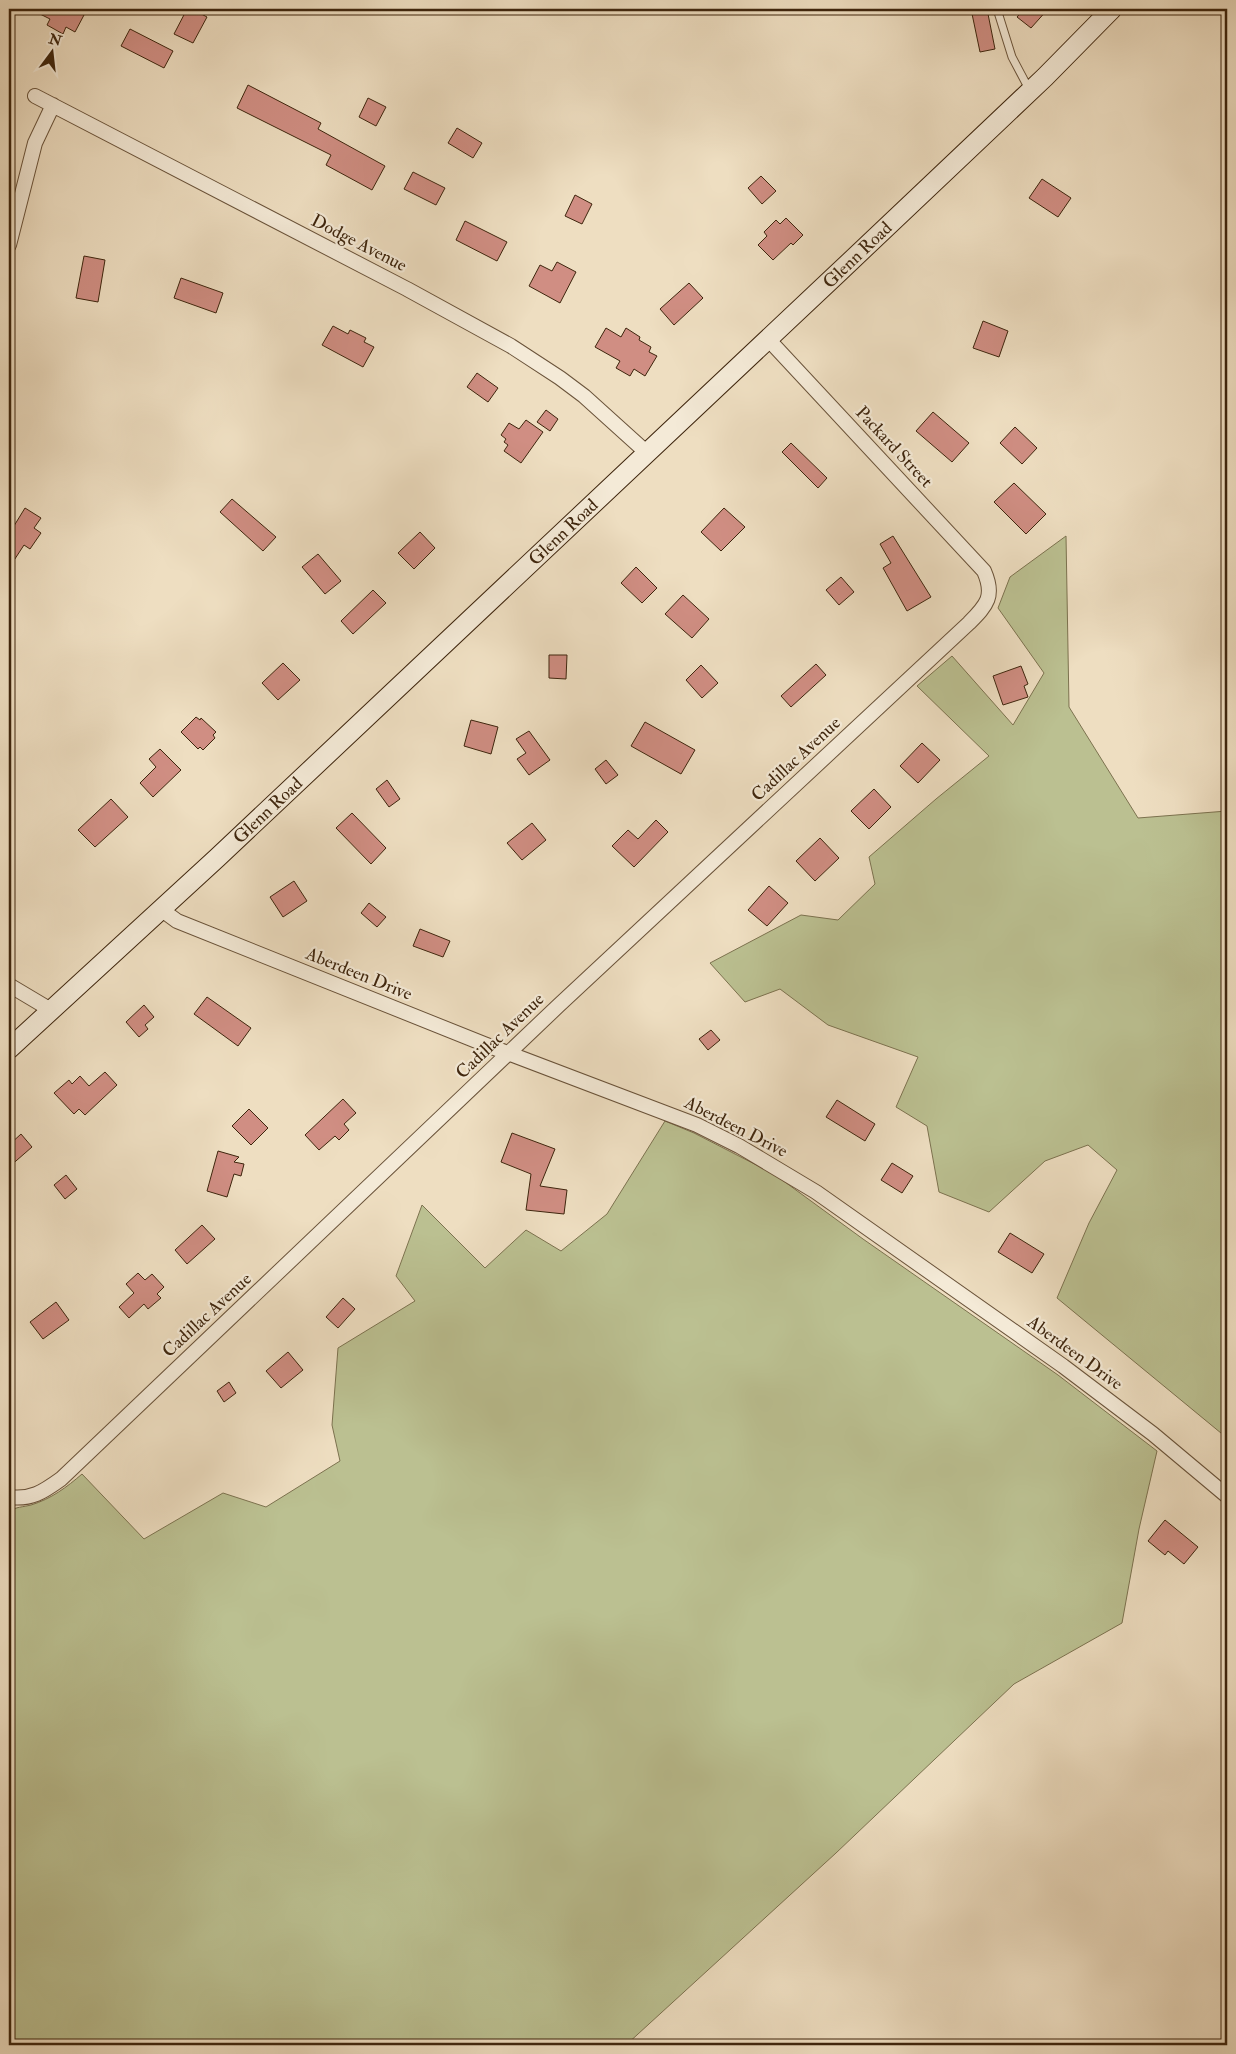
<svg xmlns="http://www.w3.org/2000/svg" width="1236" height="2054" viewBox="0 0 1236 2054" font-family="'IM FELL Double Pica',serif">
<style>
.green{fill:#bbc091;stroke:#7c724f}
.building{fill:#d08e83;stroke:#3e250d}
.lines{fill:none;stroke-linecap:round;stroke-linejoin:round}
.lane-casing{stroke:#6a533a;stroke-width:9}
.street-casing{stroke:#6a533a;stroke-width:16}
.secondary-casing{stroke:#3e250d;stroke-width:21}
.lane{stroke:#f4ead7;stroke-width:7}
.street{stroke:#f4ead7;stroke-width:14}
.secondary{stroke:#f4ead7;stroke-width:19}
.labels{text-anchor:middle;dominant-baseline:central;stroke-width:4.5;stroke-linejoin:round;paint-order:stroke}
.street-label{font-size:18px;fill:#3e250d;stroke:#f4ead7}
</style>
<rect width="100%" height="100%" fill="#eedec1"/>
<filter id="stains"><feTurbulence type="fractalNoise" baseFrequency=".004" numOctaves="4"/><feColorMatrix values="0 0 0 0 .2 0 0 0 0 .09 0 0 0 0 .02 0 0 0 .5 -.17"/></filter>
<radialGradient id="worn" r=".72"><stop offset=".6" stop-color="#630" stop-opacity="0"/><stop offset="1" stop-color="#630" stop-opacity=".3"/></radialGradient>
<path class="green" d="M1066,536L1069,707L1138,818L1227,811V1438L1057,1298L1089,1223L1117,1170L1088,1145L1045,1161L989,1212L939,1192L927,1126L896,1107L918,1057L828,1025L780,989L745,1002L710,963L801,915L838,920L875,884L869,857L936,799L989,756L917,686L952,656L1013,725L1044,673L998,608L1010,577Z
M665,1121L694,1133L774,1174L863,1239L1058,1375L1157,1451L1139,1529L1122,1623L1014,1684L836,1853L626,2045H9V1511C16,1507 23,1507 31,1505C51,1499 67,1487 82,1474L144,1539L223,1493L266,1507L340,1461L332,1425L338,1348L415,1301L396,1276L422,1205L485,1268L526,1230L561,1251L607,1214Z"/>
<path class="building" d="M30,9H72L84,15L75,32L66,27L63,34L47,25L50,19Z
M187,9H192L207,17L193,43L174,34Z
M971,9H987L995,49L980,52Z
M1024,9H1048L1031,28L1017,17Z
M130,29L173,51L164,68L121,46Z
M248,85L321,123L318,129L385,166L372,190L326,165L331,155L237,108Z
M368,98L386,107L376,126L359,117Z
M457,128L482,143L473,158L448,143Z
M413,172L445,188L436,205L404,189Z
M761,176L776,191L762,204L748,188Z
M1042,179L1071,198L1058,217L1029,198Z
M575,195L592,204L582,224L565,216Z
M786,218L803,235L793,245L791,243L773,260L758,245L767,236L764,232L776,220L780,224Z
M465,221L507,242L497,261L456,240Z
M84,256L105,260L98,302L76,298Z
M557,262L576,272L560,303L529,286L540,265L552,271Z
M181,278L223,293L216,313L174,298Z
M689,283L703,298L674,325L660,309Z
M983,321L1008,331L999,357L973,348Z
M333,326L348,334L350,330L366,338L364,342L374,347L363,367L322,345Z
M606,328L621,337L626,328L640,337L639,340L651,347L649,352L657,356L645,376L634,369L630,376L616,368L620,361L595,347Z
M477,373L498,388L488,402L467,387Z
M546,410L558,419L550,431L537,422Z
M933,412L969,443L952,462L916,431Z
M526,420L543,432L521,463L504,451L508,445L504,442L506,439L501,435L509,423L519,429Z
M1015,427L1037,448L1022,464L1000,443Z
M791,443L827,478L818,488L782,452Z
M1014,483L1046,514L1026,534L994,502Z
M232,499L276,537L263,551L220,512Z
M25,508L41,518L34,528L41,533L30,549L24,545L9,568V534Z
M724,508L745,527L721,551L701,532Z
M420,532L435,548L414,569L398,553Z
M893,536L931,597L907,611L883,568L891,563L880,544Z
M318,554L341,581L325,594L302,567Z
M636,567L657,588L642,603L621,583Z
M841,577L854,592L839,605L826,590Z
M373,590L386,603L353,634L341,621Z
M683,595L709,619L692,638L665,614Z
M549,655H567L566,679L549,678Z
M283,663L300,680L278,700L262,683Z
M816,664L826,675L791,707L781,696Z
M701,665L718,683L702,698L686,680Z
M1021,666L1028,684L1024,686L1028,697L1003,705L993,676Z
M196,717L200,720L201,718L216,732L213,735L215,738L203,750L200,747L198,749L181,732Z
M471,720L498,727L491,754L464,746Z
M645,722L695,750L681,774L631,746Z
M529,731L550,760L529,775L517,759L526,753L516,739Z
M922,743L940,760L918,783L900,766Z
M160,749L181,770L153,797L140,783L156,767L149,759Z
M606,760L618,775L606,784L595,769Z
M387,780L400,799L389,807L376,789Z
M874,789L891,807L869,829L851,811Z
M111,799L128,817L95,847L78,830Z
M352,813L386,848L371,864L336,828Z
M656,820L668,832L634,867L612,846L628,830L638,839Z
M532,823L546,840L522,860L507,843Z
M820,838L839,858L815,881L796,861Z
M294,881L307,901L283,917L270,897Z
M769,886L788,903L767,926L748,910Z
M369,903L386,917L377,927L361,913Z
M420,929L450,941L443,957L413,946Z
M207,997L251,1028L238,1046L194,1014Z
M144,1005L154,1017L145,1025L148,1029L139,1037L126,1022Z
M711,1030L720,1040L708,1050L699,1039Z
M105,1072L117,1085L85,1115L79,1109L74,1114L54,1093L69,1080L72,1084L80,1076L89,1086Z
M343,1099L356,1113L344,1124L349,1130L339,1140L335,1136L319,1150L305,1135Z
M837,1100L875,1124L865,1141L826,1117Z
M249,1109L268,1128L251,1145L232,1126Z
M512,1133L555,1149L540,1186L567,1190L564,1214L526,1210L531,1174L501,1162Z
M21,1134L32,1147L9,1167V1145Z
M218,1151L239,1157L234,1162L244,1164L241,1176L234,1174L227,1197L207,1191Z
M892,1163L913,1176L902,1193L881,1180Z
M66,1175L77,1189L65,1199L54,1185Z
M202,1225L215,1239L187,1264L175,1250Z
M1010,1233L1044,1254L1032,1273L998,1252Z
M138,1273L145,1280L152,1274L164,1287L157,1294L161,1298L148,1309L144,1304L129,1318L119,1307L134,1293L126,1284Z
M343,1298L355,1309L338,1328L326,1317Z
M56,1302L69,1320L43,1339L30,1322Z
M288,1352L303,1370L281,1388L266,1371Z
M229,1382L236,1393L224,1402L217,1391Z
M1165,1520L1198,1547L1184,1564L1168,1551L1165,1555L1148,1541Z"/>
<g class="lines">
<g class="lane-casing">
<path id="lane" d="M997,9L1012,57L1030,91"/>
</g>
<g class="street-casing">
<path id="street" d="M35,96L407,289L511,346L560,378L584,396L646,452
M9,245L35,143L53,105
M162,910L177,921L484,1044L697,1125L739,1146L816,1192L1063,1366L1153,1434L1227,1496
M9,985L51,1010
M9,1497C31,1500 43,1492 61,1479L558,1006L969,623C987,605 995,596 984,571L768,339"/>
</g>
<g class="secondary-casing">
<g id="secondary">
<path id="s1" d="M9,1049L217,858L837,274L1045,77L1112,9"/>
</g>
</g>
<use href="#lane" class="lane"/>
<use href="#street" class="street"/>
<use href="#secondary" class="secondary"/>
</g>
<g class="labels">
<g class="street-label">
<text transform="translate(359 243) rotate(27)">Dodge Avenue</text>
<text stroke="none"><textPath href="#s1" startOffset="1162">Glenn Road</textPath></text>
<text transform="translate(894 447) rotate(47)">Packard Street</text>
<text stroke="none"><textPath href="#s1" startOffset="758">Glenn Road</textPath></text>
<text transform="translate(796 759) rotate(-43)">Cadillac Avenue</text>
<text stroke="none"><textPath href="#s1" startOffset="352">Glenn Road</textPath></text>
<text transform="translate(359 974) rotate(22)">Aberdeen Drive</text>
<text transform="translate(500 1036) rotate(-44)">Cadillac Avenue</text>
<text transform="translate(736 1127) rotate(27)">Aberdeen Drive</text>
<text transform="translate(207 1315) rotate(-43)">Cadillac Avenue</text>
<text transform="translate(1075 1353) rotate(36)">Aberdeen Drive</text>
</g>
</g>
<rect width="1236" height="2054" fill="none" stroke="#eedec1" stroke-width="30"/>
<rect x="10" y="10" width="1216" height="2034" fill="none" stroke="#3e250d" stroke-width="2.5"/>
<rect x="15" y="15" width="1206" height="2024" fill="none" stroke="#3e250d"/>
<g transform="translate(52 52) rotate(15)" stroke="#f4ead7" stroke-width="4" paint-order="stroke">
<path d="M0-4L9 19L0 12L-9 19Z" fill="#3e250d"/>
<text y="-8" font-size="14" font-weight="bold" text-anchor="middle" fill="#3e250d">N</text>
</g>
<rect width="100%" height="100%" filter="url(#stains)"/>
<rect width="100%" height="100%" fill="url(#worn)"/>
</svg>
